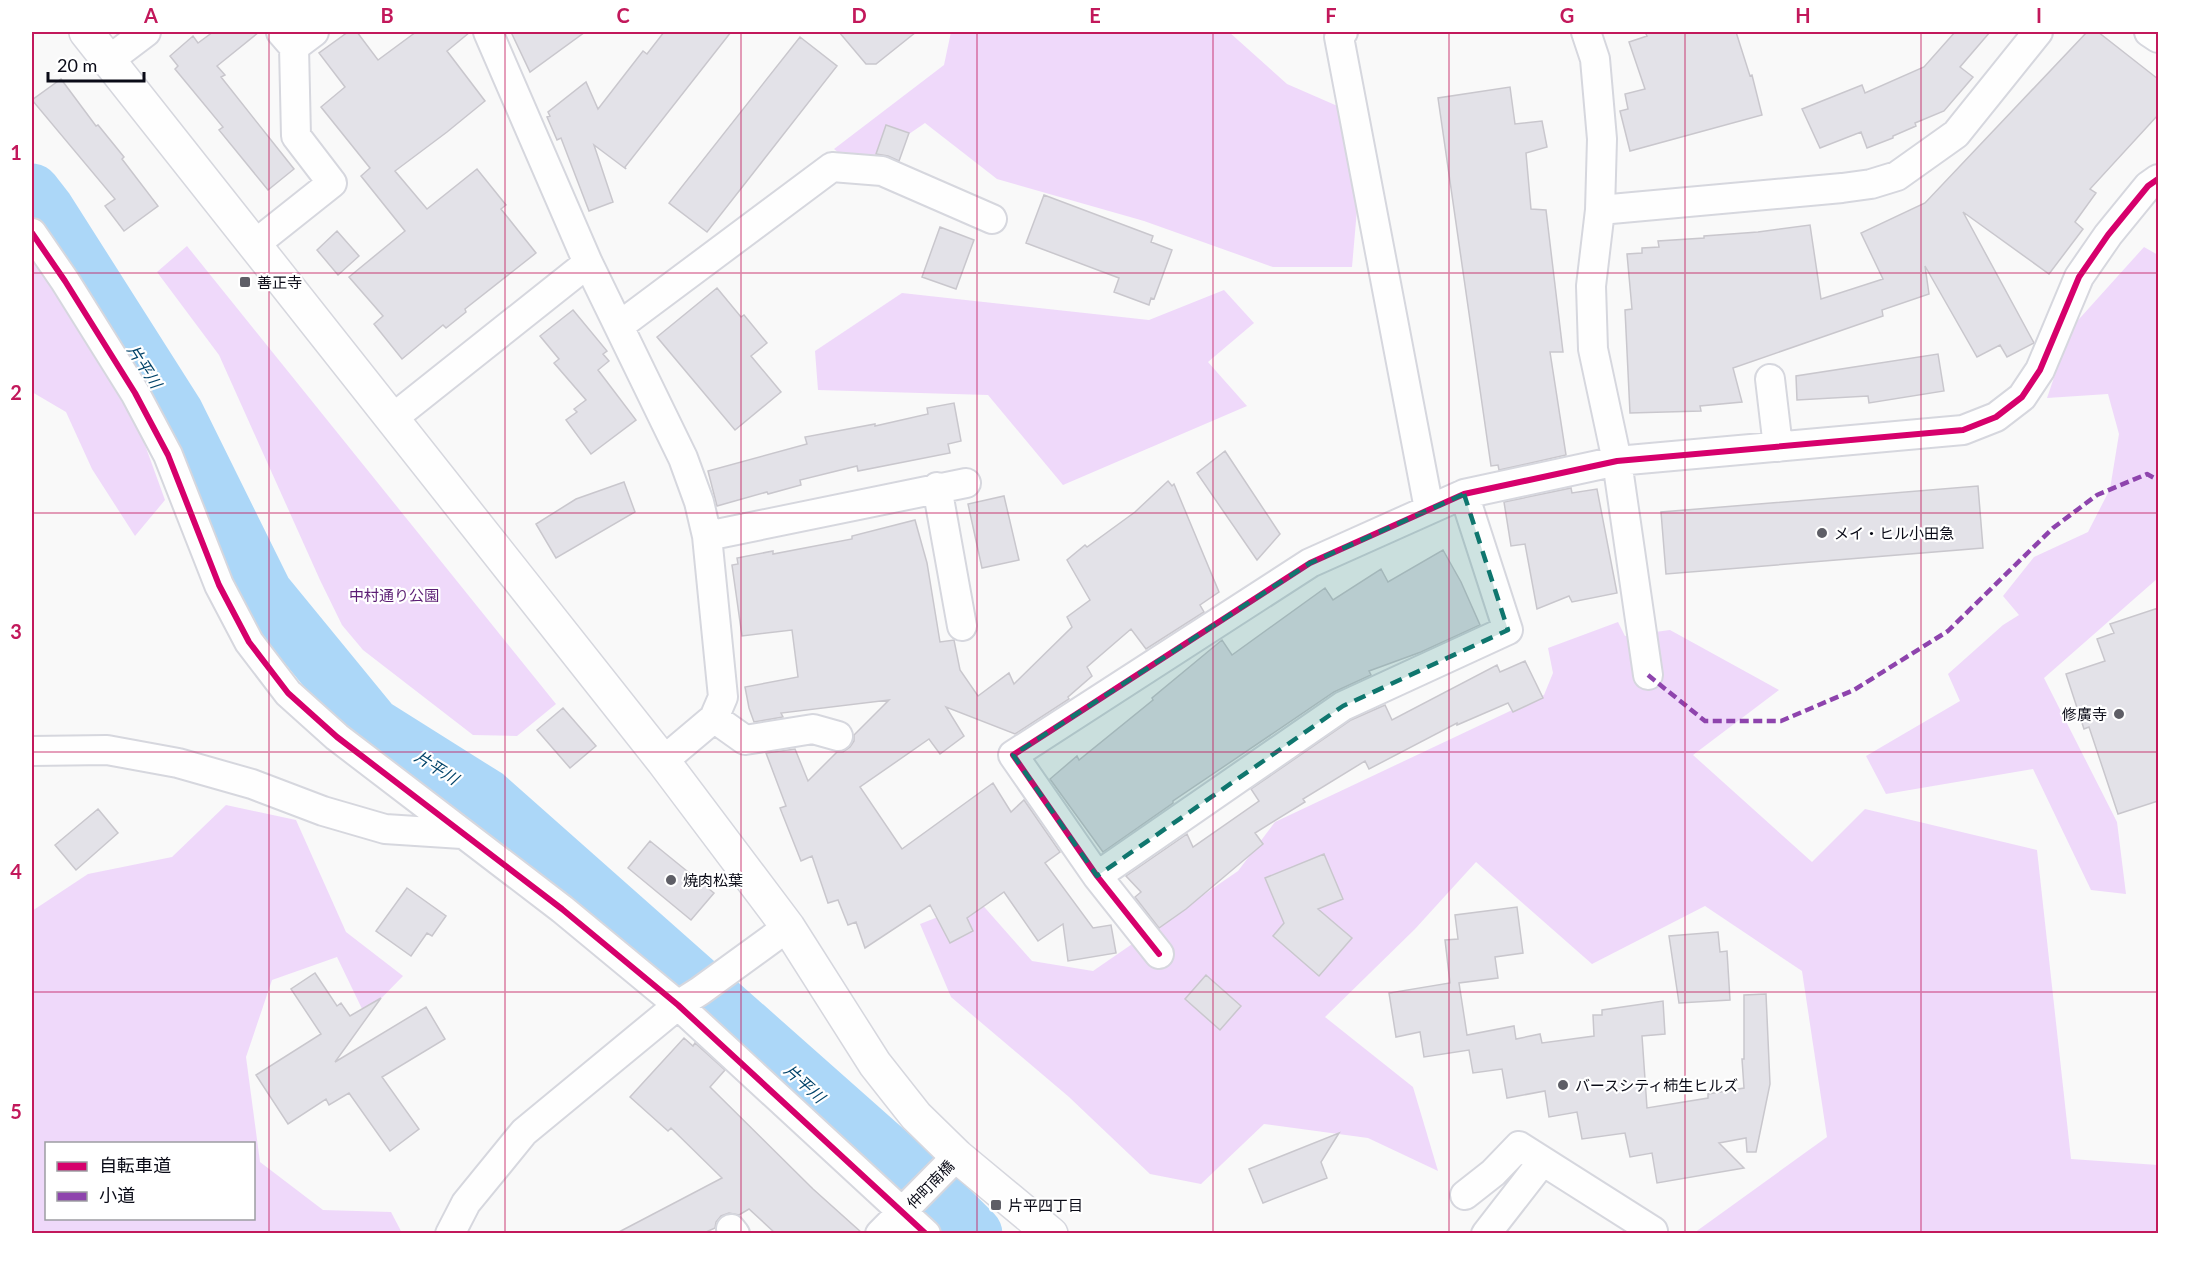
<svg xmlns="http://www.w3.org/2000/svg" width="2190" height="1265" viewBox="0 0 2190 1265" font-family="Lato,'Noto Sans JP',sans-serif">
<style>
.green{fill:#efd9fa;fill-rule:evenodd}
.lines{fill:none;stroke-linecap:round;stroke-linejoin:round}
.river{stroke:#acd7f8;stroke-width:57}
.building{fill:#e3e2e8;stroke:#c9c7cd;stroke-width:1.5}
.street-casing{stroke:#d6d7de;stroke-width:32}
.secondary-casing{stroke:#d6d7de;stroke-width:36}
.street{stroke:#fefefe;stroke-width:28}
.secondary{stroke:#fefefe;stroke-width:33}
.quiet{stroke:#8e44ad;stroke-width:4.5;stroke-dasharray:9 4.5;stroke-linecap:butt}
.cycleway-casing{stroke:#fff;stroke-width:10}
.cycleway{stroke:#d6006c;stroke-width:6}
.marked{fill:#0f766e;fill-opacity:0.2;stroke:#0f766e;stroke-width:4.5;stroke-dasharray:12 8;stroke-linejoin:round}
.grid{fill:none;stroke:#c2185b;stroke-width:1.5;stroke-opacity:0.55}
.poi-dot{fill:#5e5e66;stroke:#fff;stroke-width:2}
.labels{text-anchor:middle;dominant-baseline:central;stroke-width:4.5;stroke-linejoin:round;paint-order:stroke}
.poi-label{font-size:15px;fill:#0a0b17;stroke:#fff;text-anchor:start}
.park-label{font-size:15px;fill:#5c1f74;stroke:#fff}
.street-label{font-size:15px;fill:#0a0b17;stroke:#fff}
.water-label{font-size:16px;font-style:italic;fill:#03446a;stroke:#fff}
.neatline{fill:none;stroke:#c2185b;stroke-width:2}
.grid-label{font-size:20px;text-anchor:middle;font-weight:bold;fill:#c2185b}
</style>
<rect width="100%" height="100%" fill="#f9f9f9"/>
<path class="green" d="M951,32H1229L1287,84L1365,118L1352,267H1273L1144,221L997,179L925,123L858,169L834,149L944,65Z
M187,246L556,704L517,736L473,735L363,650L342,625L320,580L219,355L157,272Z
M2144,247L2158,255V578L2044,678L2117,822L2126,894L2091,890L2033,769L1886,794L1866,756L1960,701L1948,674L2003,625L2019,615L2003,596L2034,557L2088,532L2110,489L2119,434L2108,394L2047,398L2071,328Z
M32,253L124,387L165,500L135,536L92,469L66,412L32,392Z
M1224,290L1254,323L1208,362L1247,406L1063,485L988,395L818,390L815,351L902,293L1149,320Z
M1618,622L1625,636L1670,630L1779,690L1693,755L1812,862L1865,809L2037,850L2071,1159L2158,1165V1233H1694L1827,1137L1802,971L1705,906L1592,964L1476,862L1415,929L1325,1017L1413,1087L1438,1171L1368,1138L1264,1124L1201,1184L1150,1174L1069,1097L951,997L920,924L979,901L1032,961L1093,971L1238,871L1275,822L1544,695L1553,673L1548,648Z
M226,805L296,820L346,932L403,976L365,1015L337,957L272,980L246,1057L260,1162L323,1210L391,1212L402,1233L32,1234V911L88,874L172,857ZM46,1144H254V1218H46Z"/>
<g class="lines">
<path class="river" d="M32,192L46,210L175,413L264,593L373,726L486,797L932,1192L974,1234"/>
</g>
<path class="building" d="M213,32H259L217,66L225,75L221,77L294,169L268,190L219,130L223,127L175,69L178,66L170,56L193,36L198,43Z
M348,32H357L378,60L416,32H470L447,51L485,101L447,132L395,171L427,209L477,169L506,205L501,209L536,253L465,309L466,312L446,328L443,325L402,359L374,324L383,316L349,277L405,231L361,176L370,168L321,107L345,87L319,53Z
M511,32H585L530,72Z
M664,32H731L625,167L626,169L594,145L613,202L589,211L561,138L557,140L547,117L550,116L548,112L586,82L598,109L643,51L647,54Z
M839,32H916L876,64H866Z
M1645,32H1736L1750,76L1752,75L1762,115L1630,151L1620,111L1628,109L1625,94L1645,89L1629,42L1647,36Z
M1955,32H1990L1960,67L1973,77L1944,111L1915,123L1916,126L1893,136V138L1867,148L1861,132L1820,148L1802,109L1862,85L1865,93L1924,67Z
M2087,32H2098L2158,79V115L2090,189L2096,193L2075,222L2083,229L2049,274L1963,212L2034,343L2007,357L2000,345L1977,357L1925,266L1929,294L1882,310L1883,316L1733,368L1742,402L1700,406L1701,411L1630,413L1625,310L1632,309L1627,254L1642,253V248L1659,247L1658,241L1704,238V236L1758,232L1810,225L1821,299L1883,279L1861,233L1925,203Z
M800,37L837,66L707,232L669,203Z
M61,79L96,126L98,125L124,157L122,159L158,206L124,231L105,206L115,199L32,100Z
M1510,87L1515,124L1542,121L1547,147L1526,153L1531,209L1546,210L1563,352H1550L1566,455L1499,470L1498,465L1491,466L1438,98Z
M886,125L909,133L899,161L888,156L876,154Z
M1044,195L1153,236L1151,242L1172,250L1154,299L1151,298L1149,305L1114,292L1119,278L1026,243Z
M940,227L974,240L956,289L922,277Z
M337,231L359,256L338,275L317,250Z
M717,288L741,317L744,315L767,343L751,356L781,392L735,430L657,337Z
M573,310L607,351L603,354L609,361L598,370L636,420L591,454L566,420L577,412L574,409L586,400L554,363L559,359L540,336Z
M1938,354L1944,391L1869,403L1868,396L1797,400L1796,376Z
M954,403L961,441L948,444L950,453L858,471L857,466L800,480L801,485L768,494L767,492L717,506L708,471L807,444L805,437L875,424V426L928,414L927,408Z
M1225,451L1280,534L1257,560L1197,473Z
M1168,481L1172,486L1174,484L1219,592L1200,605L1204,612L1146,649L1131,629L1087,667L1092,676L1068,697L1069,699L1015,734L946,707L964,736L940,754L929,739L860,787L902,849L993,783L1011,812L1024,800L1060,852L1045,863L1093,928L1111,925L1116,953L1068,961L1063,924L1038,941L1004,892L967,918L973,931L950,943L930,905L865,948L856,922L848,925L838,900L828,903L812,856L801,861L780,808L786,806L766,753L795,749L808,781L837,752H843L850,747L854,741V735L889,700L781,713L783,717L754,722L749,708L745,687L798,677L792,630L742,636L732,565L738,564L737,558L773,551V554L852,539V536L915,520L927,563L940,642L954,640L960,670L978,696L1009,673L1014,684L1072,627L1067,617L1090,600L1067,560L1085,545L1087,547L1135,512Z
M624,482L635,512L556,558L536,524L576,499Z
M1978,486L1983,548L1666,574L1661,512Z
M1571,488L1572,493L1597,489L1617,593L1572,602L1569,596L1537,609L1525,544L1511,546L1504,502Z
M1004,496L1019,560L982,568L968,504Z
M1443,550L1461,582L1480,625L1421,652L1369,671L1371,675L1334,692L1173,801V803L1103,852L1050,779L1077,756L1079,760L1153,700L1152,698L1222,640L1232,655L1325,588L1333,600L1381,569L1388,582Z
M2158,608V801L2118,814L2089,727L2084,729L2066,674L2105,661L2097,639L2114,633L2110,624Z
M1525,661L1543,698L1513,712L1508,703L1457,725V723L1369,769L1365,761L1303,799L1305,802L1255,833L1263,844L1186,909L1159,928L1135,897L1141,892L1126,876L1187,834L1193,847L1259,801L1251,789L1351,720L1385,705L1392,720L1497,665L1500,672Z
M563,708L596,746L570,768L537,730Z
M98,809L118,833L76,870L55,845Z
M650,841L714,893L691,920L628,868Z
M1324,854L1343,899L1318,909L1352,938L1319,976L1273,936L1284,923L1265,878Z
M407,888L446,916L432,936L427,933L411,956L376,931Z
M1517,907L1523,953L1495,957L1498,978L1459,983L1467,1035L1514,1026L1516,1039L1540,1034L1542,1043L1594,1036L1593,1015H1602V1010L1663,1001L1665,1034L1642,1036L1647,1108L1708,1098V1094L1744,1088L1742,1059H1744V995L1766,994L1770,1084L1756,1152H1747L1746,1138L1719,1143L1744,1168L1657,1183L1652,1153L1630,1157L1625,1133L1582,1139L1577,1112L1549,1117L1545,1091L1507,1098L1502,1069L1473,1073L1469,1050L1424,1057L1420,1032L1396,1037L1389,993L1450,983L1445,940L1458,939L1455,915Z
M1718,932L1720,952L1727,951L1730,1000L1679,1003L1669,936Z
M315,973L337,1006L341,1003L350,1016L381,998L335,1062L426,1007L445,1039L382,1077L419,1129L390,1151L349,1093L329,1105L326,1099L288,1124L256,1075L321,1034L291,989Z
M1206,975L1241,1006L1220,1030L1185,999Z
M684,1038L693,1046L695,1043L725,1070L710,1087L813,1189L862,1233H775L749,1209L739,1215L729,1213L721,1216L716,1222L715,1228L704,1233H617L722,1178L671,1128L668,1131L630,1097Z
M1339,1133L1321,1162L1327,1178L1263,1203L1249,1169Z"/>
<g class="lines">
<g class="street-casing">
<path id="street" d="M488,32L588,263L683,458L699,502L707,536L723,697L714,718L663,761
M1343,32L1339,37L1429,509
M1586,32L1595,59L1602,139L1600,210L1591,286L1593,349L1617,461L1648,675
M2149,32L2158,38
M294,47L314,32
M109,60L146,32
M1600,210L1842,188L1871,184L1897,176L1956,134L2038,32
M32,233L65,281L135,393L168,455L219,585L249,642L288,693L337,737L562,909L678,1005L926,1234
M254,245L332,183L296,136L294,47L281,32
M619,326L832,167L882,171L992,219
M1770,379L1778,447
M393,418L588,263
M937,487L962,626
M707,536L966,483
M714,718L745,740L813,729L838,736
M32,751L107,750L178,763L252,784L323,811L385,829L462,834
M1097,876L1343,706L1508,630L1464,494
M1159,954L1097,876L1013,755L1310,563L1464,494L1617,461L1963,430L1996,417L2022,397L2040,370L2079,277L2108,235L2148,186L2158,179
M1465,1195L1493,1173L1519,1146L1653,1231
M731,1229L735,1234
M450,1234L466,1203L524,1132L678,1005L700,991L788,927
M880,1234L957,1156
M1486,1234L1542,1162"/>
</g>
<g class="secondary-casing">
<path id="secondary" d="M86,32L663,761L788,927L875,1064L916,1116L957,1156L1051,1234"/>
</g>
<use href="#street" class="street"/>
<use href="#secondary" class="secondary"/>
<path class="quiet" d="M1648,675L1705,721H1781L1854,690L1948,631L2053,528L2097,495L2147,474L2158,480"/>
<g class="cycleway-casing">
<path id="cycleway" d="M32,233L65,281L135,393L168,455L219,585L249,642L288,693L337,737L562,909L678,1005L926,1234
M1159,954L1097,876L1013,755L1310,563L1464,494L1617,461L1963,430L1996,417L2022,397L2040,370L2079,277L2108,235L2148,186L2158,179"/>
</g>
<use href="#cycleway" class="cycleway"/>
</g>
<path class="marked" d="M1464,494L1508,630L1343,706L1097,876L1013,755L1310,563Z"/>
<path class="grid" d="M269,32V1234M505,32V1234M741,32V1234M977,32V1234M1213,32V1234M1449,32V1234M1685,32V1234M1921,32V1234M32,273H2158M32,513H2158M32,752H2158M32,992H2158"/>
<g class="poi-dot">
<rect x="239" y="276" width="12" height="12" rx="3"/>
<circle cx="1822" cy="533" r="6"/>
<circle cx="2119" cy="714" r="6"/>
<circle cx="671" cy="880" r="6"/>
<circle cx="1563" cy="1085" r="6"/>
<rect x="990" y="1199" width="12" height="12" rx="3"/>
</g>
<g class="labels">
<g class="poi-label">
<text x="257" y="282">善正寺</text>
<text x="1834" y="533">メイ・ヒル小田急</text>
<text x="2107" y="714" text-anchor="end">修廣寺</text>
<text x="683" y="880">焼肉松葉</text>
<text x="1575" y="1085">バースシティ柿生ヒルズ</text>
<text x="1008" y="1205">片平四丁目</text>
</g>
<g class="park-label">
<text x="394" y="595">中村通り公園</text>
</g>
<g class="street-label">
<text transform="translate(930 1184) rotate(-46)">仲町南橋</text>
</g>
<g class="water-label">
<text transform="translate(145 366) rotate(57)">片平川</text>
<text transform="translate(437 767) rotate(32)">片平川</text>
<text transform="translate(805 1083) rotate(42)">片平川</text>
</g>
</g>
<rect width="2190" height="1265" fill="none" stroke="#ffffff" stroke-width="66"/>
<rect x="45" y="1142" width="210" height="78" fill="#ffffff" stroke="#9d9da2" stroke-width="1.5"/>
<rect x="57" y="1162" width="30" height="9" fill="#d6006c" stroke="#9d9da2" stroke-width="1.5"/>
<text x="99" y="1172" font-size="18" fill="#0a0b17">自転車道</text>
<rect x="57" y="1192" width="30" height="9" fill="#8e44ad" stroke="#9d9da2" stroke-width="1.5"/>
<text x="99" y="1202" font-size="18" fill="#0a0b17">小道</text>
<path d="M48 72v9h96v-9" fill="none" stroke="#0a0b17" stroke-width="3"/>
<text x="57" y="72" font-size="18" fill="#0a0b17" stroke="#ffffff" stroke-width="4.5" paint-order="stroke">20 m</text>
<rect x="33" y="33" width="2124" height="1199" class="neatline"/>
<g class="grid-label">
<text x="151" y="23">A</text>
<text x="387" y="23">B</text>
<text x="623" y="23">C</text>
<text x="859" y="23">D</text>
<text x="1095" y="23">E</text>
<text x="1331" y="23">F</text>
<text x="1567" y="23">G</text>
<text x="1803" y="23">H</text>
<text x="2039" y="23">I</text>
<text x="16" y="160">1</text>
<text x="16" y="400">2</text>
<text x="16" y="639">3</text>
<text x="16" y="879">4</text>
<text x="16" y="1119">5</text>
</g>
</svg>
